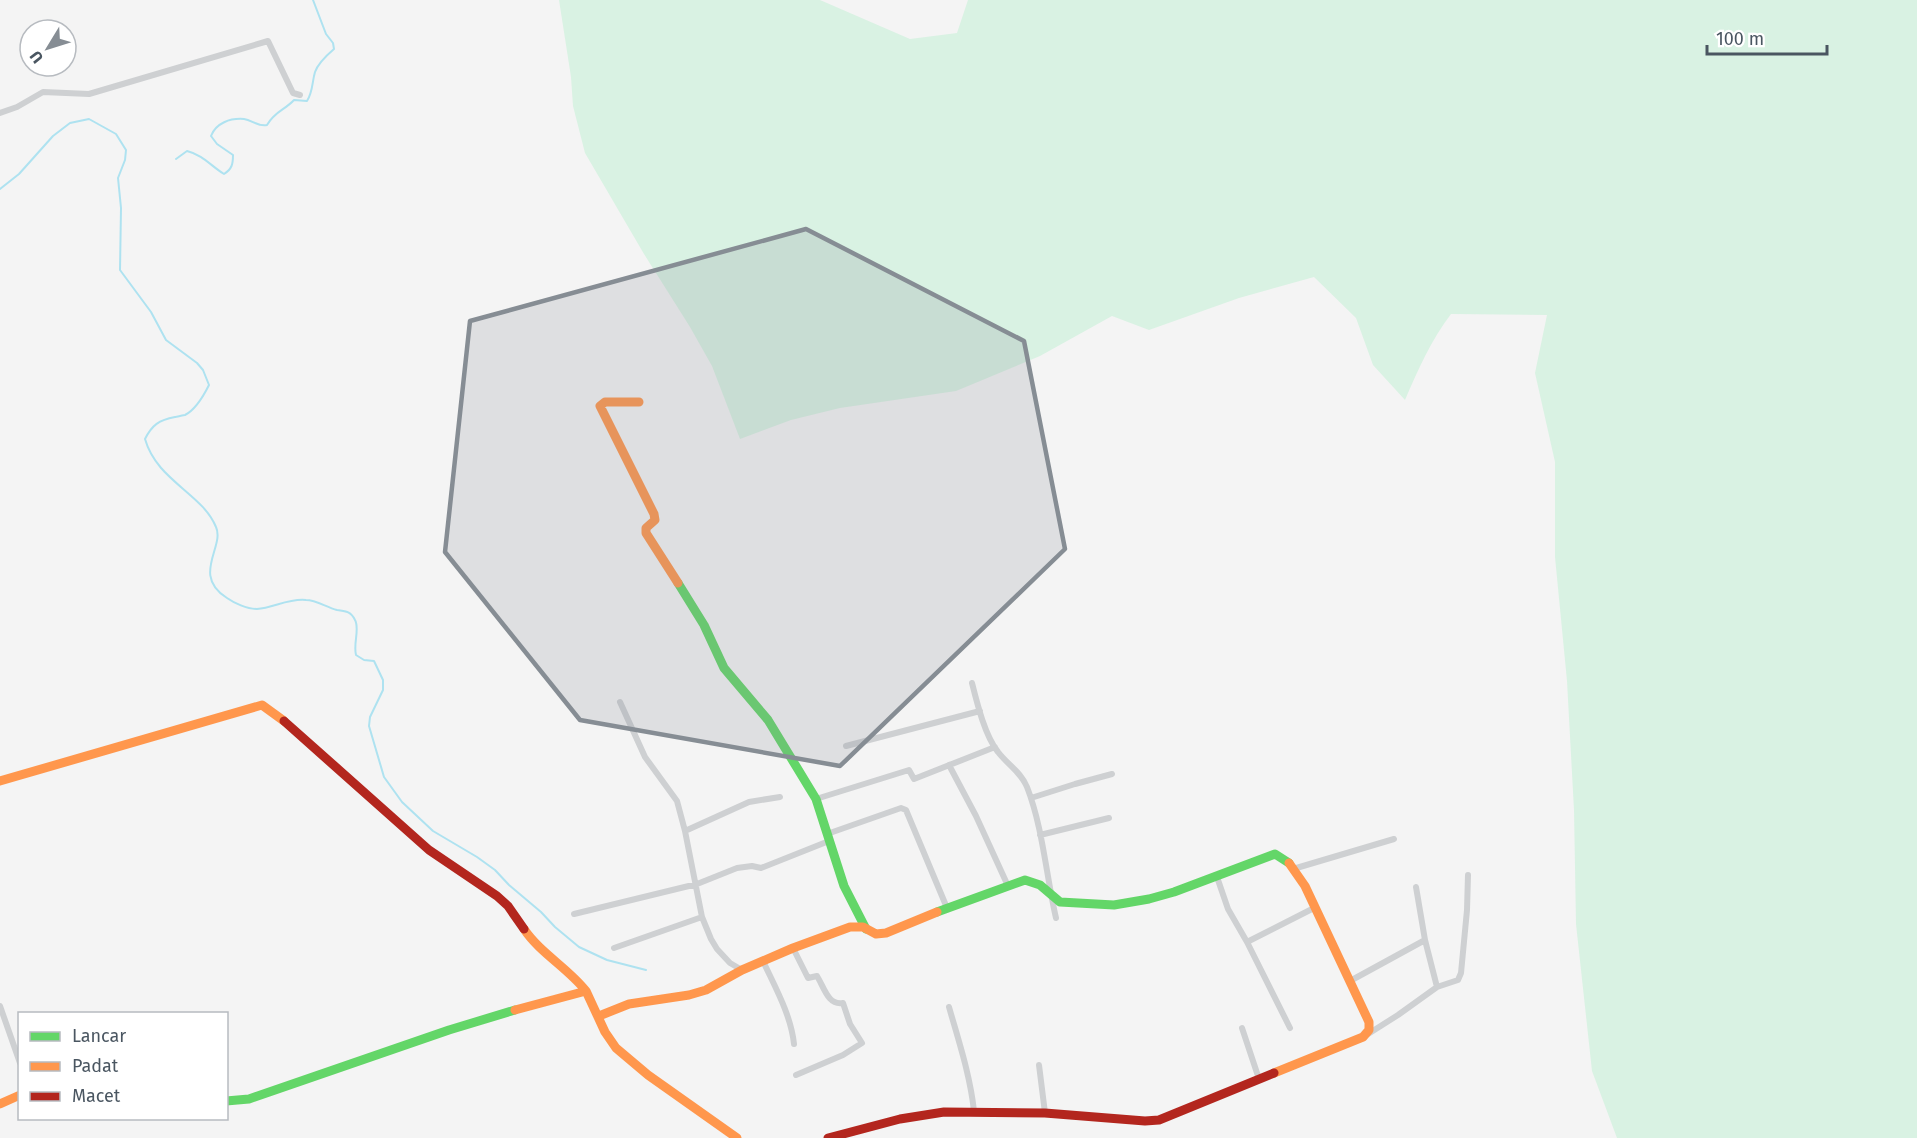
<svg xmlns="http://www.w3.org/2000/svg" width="1917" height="1138" viewBox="0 0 1917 1138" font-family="'Fira Sans',sans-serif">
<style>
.green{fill:#d9f2e3}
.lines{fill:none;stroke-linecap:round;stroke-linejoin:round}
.stream{stroke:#aee2f0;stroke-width:2}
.street{stroke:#ced0d2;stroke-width:6}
.fast{stroke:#63d668;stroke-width:9}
.slow{stroke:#ff974d;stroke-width:9}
.jam{stroke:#b3261e;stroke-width:9}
.marked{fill:#868d94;fill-opacity:0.2;stroke:#868d94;stroke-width:4.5;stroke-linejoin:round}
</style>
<rect width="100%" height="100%" fill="#f4f4f4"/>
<path class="green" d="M559,0H820L910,39L957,33L968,0H1917V1138H1617L1592,1071L1576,924L1574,810L1567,681L1555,557V462L1535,373L1547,315L1451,314C1431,340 1418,370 1405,400L1373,365L1356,318L1314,277L1239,298L1149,330L1112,316L1040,356L956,391L840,408L791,420L740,439L712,366L690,327L644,254L585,153L573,106L571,77Z"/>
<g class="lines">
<path class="stream" d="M176,159L187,151C203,155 211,166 224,174C232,169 233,164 233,155L217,144L211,136C216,123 230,118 244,119C252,120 258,127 267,125C275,111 285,110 294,100L307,101C313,92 312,82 315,72C318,63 327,55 334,49L333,43L326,34L313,0
M0,189L19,174L53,136L70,123L89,119L116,134L126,150L125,160L118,178L121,208L120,270L151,312L166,340L197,363L203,370L209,385C204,395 195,410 185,415C184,415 176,417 175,417C159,420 152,425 145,439C157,481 202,493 216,527C225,547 191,575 227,598C234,603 247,609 257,609C273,608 289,598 306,600C316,600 326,607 337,610C345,611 351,611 355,620C360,629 353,643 356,655L364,660L374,661L383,680V690L370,717L369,726L384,777L402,802L433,831L477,857L495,870L509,885L541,912L555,927L579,947L607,960L646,970"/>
<path class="street" d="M0,113L17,107L43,92L89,94L268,41L293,93L300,95
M972,683C977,703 985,736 998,752C1008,765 1021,772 1027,787C1043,828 1046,875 1056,918
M620,702L645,757L677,801L685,831L702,917L711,939L717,949L730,963L742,970
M846,746L980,711
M949,765L976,816L1008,886
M1031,798L1075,784L1112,774
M816,799L909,770L914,779L995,747
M685,831L749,802L780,797
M827,834L901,808L906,810L947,908
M1040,835L1109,818
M1293,869L1394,839
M1217,877L1228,909L1247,942
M574,914L697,884L737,868L752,866L761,868L829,841
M614,948L702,917
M793,948L808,978L817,976C824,987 828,1006 843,1003L850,1024L862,1043L843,1055L796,1075
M763,961C775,987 791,1015 794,1044
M1350,981L1425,940
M1437,987L1458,980L1461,973L1467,910L1468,875
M0,1006L20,1063
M949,1007C959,1042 970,1075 974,1111
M1242,1028L1259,1079
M1290,1028L1247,942L1314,908
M1368,1034L1398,1015L1437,987L1425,940L1416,887
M1039,1065L1045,1113"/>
<path class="fast" d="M678,583L704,625L724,668L768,720L816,799L844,886L866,929
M937,912L1025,880L1040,885L1060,902L1114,905L1149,899L1174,892L1275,854L1289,863
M226,1101L249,1099L449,1030L515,1010"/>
<path class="slow" d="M639,402H605L600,406L654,514L655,520L646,528V533L678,583
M0,781L262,705L284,721
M524,929C540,953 568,968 586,991
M515,1010L586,991L605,1032L616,1048L648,1075L737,1138
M599,1016L629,1004L689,995L706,990L742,970L793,948L850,927H863L876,934L886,933L937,912
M1274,1073L1363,1037L1369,1030V1022L1305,886L1289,863
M0,1104L20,1095"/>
<path class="jam" d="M284,721L429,850L497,896L508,906L524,929
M828,1138L900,1119L944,1112L1045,1113L1145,1121L1159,1120L1274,1073"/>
</g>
<path class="marked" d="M806,229L1024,341L1065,549L840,766L580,720L445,552L470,321Z"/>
<rect x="18" y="1012" width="210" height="108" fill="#ffffff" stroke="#b7bbc0" stroke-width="1.5"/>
<rect x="30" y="1032" width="30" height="9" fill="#63d668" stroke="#b7bbc0" stroke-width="1.5"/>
<text x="72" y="1042" font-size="18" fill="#4a5661">Lancar</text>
<rect x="30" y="1062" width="30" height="9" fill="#ff974d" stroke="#b7bbc0" stroke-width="1.5"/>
<text x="72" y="1072" font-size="18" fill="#4a5661">Padat</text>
<rect x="30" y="1092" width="30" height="9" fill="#b3261e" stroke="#b7bbc0" stroke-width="1.5"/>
<text x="72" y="1102" font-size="18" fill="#4a5661">Macet</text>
<g transform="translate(48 48) rotate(232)"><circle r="28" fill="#ffffff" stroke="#b7bbc0" stroke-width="1.5"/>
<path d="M0-4.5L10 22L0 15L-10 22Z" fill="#868d94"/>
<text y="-9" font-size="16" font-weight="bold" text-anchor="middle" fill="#4a5661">U</text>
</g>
<path d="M1707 45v9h120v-9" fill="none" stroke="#4a5661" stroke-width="3"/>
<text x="1716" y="45" font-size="18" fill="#4a5661" stroke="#ffffff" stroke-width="4.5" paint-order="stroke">100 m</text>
</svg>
